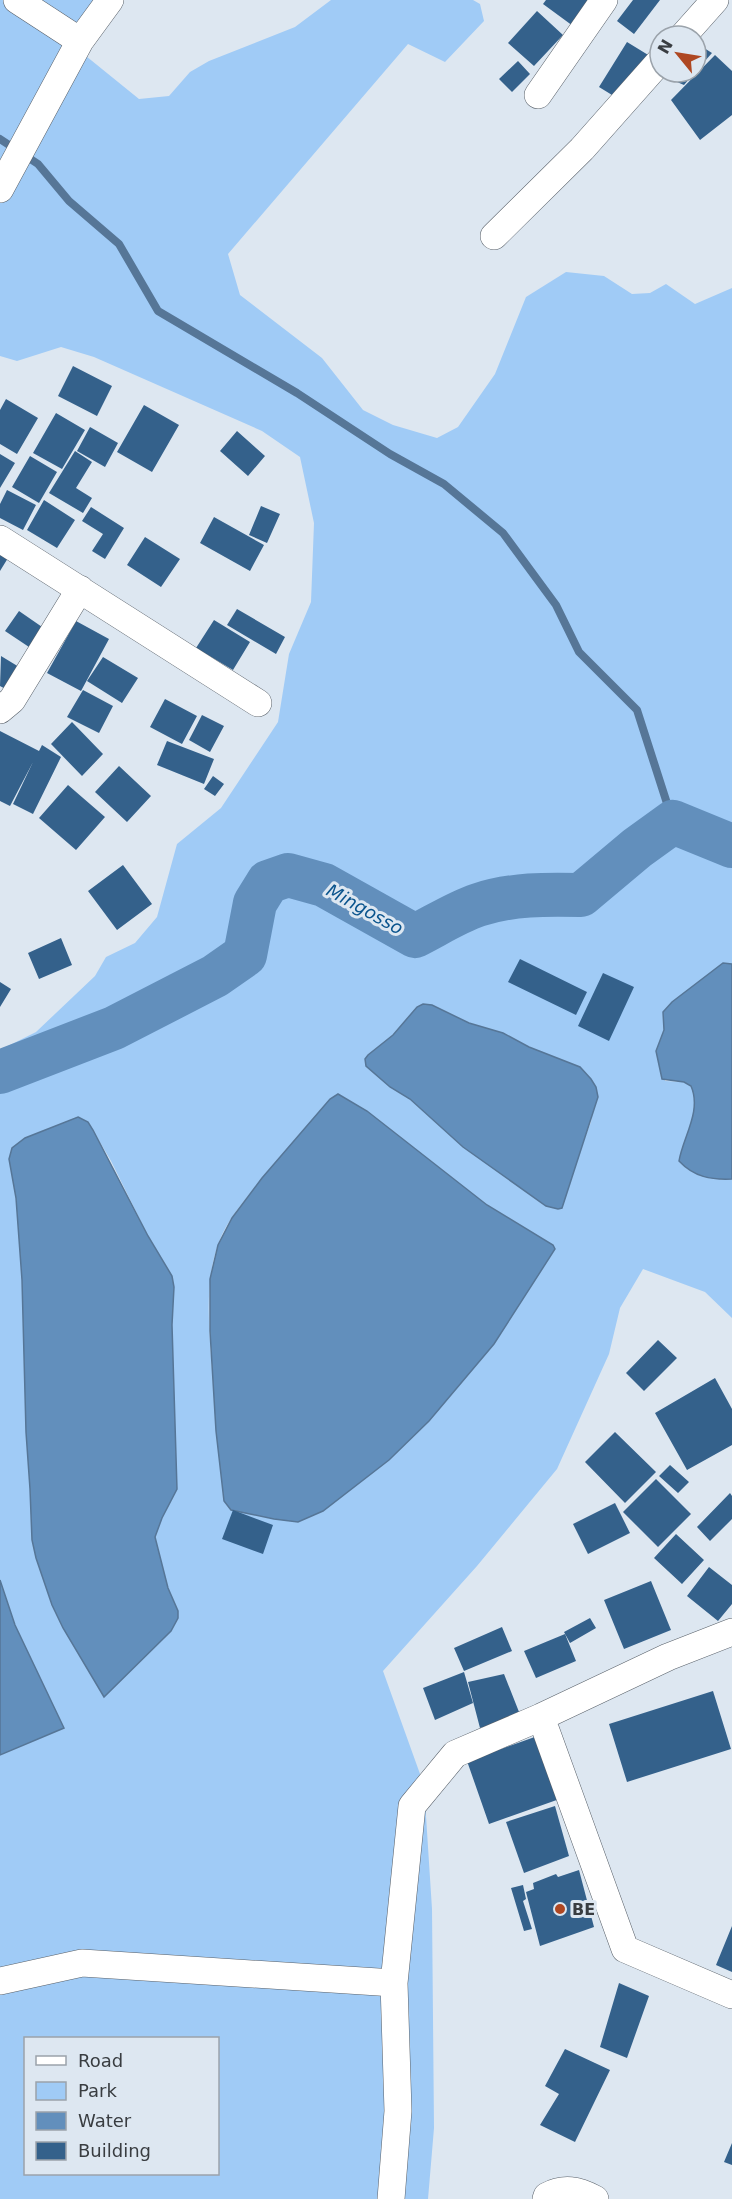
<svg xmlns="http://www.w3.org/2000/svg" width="732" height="2199" viewBox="0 0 732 2199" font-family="'DejaVu Sans',sans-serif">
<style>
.green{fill:#a0cbf6;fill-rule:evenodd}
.water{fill:#628fbc;stroke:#567697;stroke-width:1.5}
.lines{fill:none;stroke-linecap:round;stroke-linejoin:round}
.stream{stroke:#567697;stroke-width:8}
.river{stroke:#628fbc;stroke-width:44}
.building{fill:#34618b}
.minor-casing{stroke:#586069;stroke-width:28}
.minor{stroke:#fff;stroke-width:27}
.poi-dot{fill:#ae4722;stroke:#dde7f1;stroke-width:2}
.labels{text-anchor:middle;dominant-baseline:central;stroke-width:6;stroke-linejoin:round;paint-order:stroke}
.poi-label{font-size:16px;font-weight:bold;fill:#393d41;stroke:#dde7f1;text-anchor:start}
.water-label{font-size:18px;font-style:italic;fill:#0a548d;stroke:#dde7f1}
</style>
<rect width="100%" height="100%" fill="#dde7f1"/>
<path class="green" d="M0,0H119L81,52L139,99L169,96L190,72L209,61L295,27L331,0H473L480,4L484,21L445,62L408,44L228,254L240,295L322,358L363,410L393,425L437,438L458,427L495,374L526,297L566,272L604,276L632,294L650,293L666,284L695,304L732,288V964L723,963L664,1030L656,1051L665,1081L684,1082L691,1086C700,1107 689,1131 681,1151L721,1180L732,1179V1318L705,1292L643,1269L620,1308L609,1354L557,1469L477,1566L383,1671L424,1785L432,1909L434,2128L428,2199H0V1755L64,1728L15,1625L0,1580V1050L36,1032L95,976L106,957L135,943L157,917L177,844L221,808L278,722L289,654L311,602L314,523L300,457L262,431L94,357L61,347L17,361L0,356ZM432,1005L469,1023L503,1033L529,1047L580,1067L591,1079L596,1087L591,1122L574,1166L463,1147L410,1099L368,1055L393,1035L417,1007ZM88,1122L111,1161L148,1236L172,1276L174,1287L172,1325L177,1489L162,1518L155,1537L168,1588L178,1611V1618L171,1631L104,1697L63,1628L52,1605L36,1558L32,1540L22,1280L16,1198L9,1159ZM262,1178L487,1205L553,1245L555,1249L494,1344L429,1421L389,1460L323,1511L298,1522L274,1519L231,1510L224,1501C219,1457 215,1413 212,1369C209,1328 204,1281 219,1242C228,1218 247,1198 262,1178ZM26,2038H218V2174H26Z"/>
<path class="water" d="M723,963L732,964V1179C711,1180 694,1177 679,1161C683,1137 702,1111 691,1086L684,1082L662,1079L656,1051L664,1030L663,1012L672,1002Z
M423,1004L432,1005L469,1023L503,1033L529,1047L580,1067L591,1079L596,1087L598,1097L562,1208L558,1209L546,1206L463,1147L410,1099L390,1087L366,1066L365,1059L368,1055L393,1035L417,1007Z
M338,1094L367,1111L487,1205L553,1245L555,1249L494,1344L429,1421L389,1460L323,1511L298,1522L274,1519L231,1510L224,1501L216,1431L210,1331V1279L218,1245L232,1218L262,1178L330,1099Z
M78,1117L88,1122L93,1130L148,1236L172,1276L174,1287L172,1325L177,1489L162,1518L155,1537L168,1588L178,1611V1618L171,1631L104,1697L63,1628L52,1605L36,1558L32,1540L30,1489L26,1432L22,1280L16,1198L9,1159L12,1148L25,1138Z
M0,1580L15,1625L64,1728L0,1755Z"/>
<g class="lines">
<path class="stream" d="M0,139L38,164L69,201L119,244L158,311L297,393L390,454L444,484L503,533L556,605L579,652L637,710L673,822"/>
<path class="river" d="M0,1072L114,1028L215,976L245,955L255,903L268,882L288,875L324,885L415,936C435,926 457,912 478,905C511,894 547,894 581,895L637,848L673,822L732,846"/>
</g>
<path class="building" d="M546,0H591L573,26L543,4Z
M633,0H660L634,34L617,21Z
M537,11L563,35L534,66L508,43Z
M627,42L658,61L630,106L599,87Z
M696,43L712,53L696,71Z
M715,55L732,71V115L700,140L671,100Z
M518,61L530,74L512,92L499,79Z
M674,72H695L684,85L670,79Z
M73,366L112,386L97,416L58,396Z
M6,399L38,418L17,454L0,444V410Z
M144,405L179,425L152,472L117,452Z
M56,413L85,430L62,469L33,453Z
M90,427L118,443L105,467L77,451Z
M237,431L265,456L248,476L220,451Z
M75,451L92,462L76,488L92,498L83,513L49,493Z
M0,454L15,463L0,488Z
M30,456L57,472L39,503L12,487Z
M7,490L36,505L23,530L0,518V504Z
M44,500L75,520L57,548L27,530Z
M261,506L280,514L267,543L249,535Z
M91,507L124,528L105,559L92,551L103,534L82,521Z
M214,517L264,545L250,571L200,543Z
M145,537L180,559L161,587L127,565Z
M0,553L8,558L0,571Z
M237,609L285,637L276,654L227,625Z
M19,611L45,629L32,649L5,631Z
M214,620L250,642L233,670L196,648Z
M76,621L109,639L81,691L47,673Z
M1,656L24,670L11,692L0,686Z
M103,657L138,678L122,703L87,681Z
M83,690L113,706L99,733L67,717Z
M165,699L197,716L182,744L150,727Z
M202,715L224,726L210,752L189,740Z
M72,722L103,754L82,776L51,744Z
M0,731L39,751L42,745L61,757L33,814L13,804L33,762L10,806L0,801Z
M167,741L214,759L204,784L157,765Z
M119,766L151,796L127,822L95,792Z
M213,776L224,784L215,796L204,789Z
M68,785L105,817L76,850L39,818Z
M123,865L152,904L117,930L88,891Z
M61,938L72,965L39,979L28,953Z
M520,959L587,992L576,1015L508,982Z
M603,973L634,987L609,1041L578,1026Z
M0,982L11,989L0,1007Z
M658,1340L677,1358L644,1391L626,1373Z
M715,1378L732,1409V1445L687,1470L655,1413Z
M615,1432L656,1472L625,1503L585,1462Z
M670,1465L689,1482L678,1493L659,1476Z
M656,1479L691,1514L658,1547L623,1512Z
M730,1493L732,1496V1519L710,1541L697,1527Z
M615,1503L630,1533L588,1554L573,1524Z
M233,1510L273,1525L263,1554L222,1539Z
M676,1534L704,1560L682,1584L654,1558Z
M709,1567L732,1585V1604L718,1621L687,1596Z
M651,1581L671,1630L624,1649L604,1600Z
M590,1618L596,1628L570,1643L564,1632Z
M502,1627L512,1651L464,1671L454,1648Z
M565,1634L576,1661L536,1678L524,1651Z
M464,1672L473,1703L435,1720L423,1688Z
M504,1674L521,1717L480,1728L468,1682Z
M713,1691L731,1749L627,1782L609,1724Z
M546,1733L568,1796L489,1824L467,1761Z
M555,1806L569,1856L524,1873L506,1822Z
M579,1870L594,1927L540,1946L526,1892L534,1889L533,1883L556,1874L558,1877Z
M523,1885L526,1899L523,1901L532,1929L524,1931L511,1888Z
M732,1926V1972L716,1965Z
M619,1983L649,1996L627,2058L600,2047Z
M565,2049L610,2070L575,2142L540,2125L559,2094L545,2086Z
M732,2143V2165L724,2162Z"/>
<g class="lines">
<g class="minor-casing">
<path id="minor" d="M17,0L80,41
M683,36L715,0
M538,95L604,0
M0,189L80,41L110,0
M494,236L582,149L660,61
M0,539L258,703
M0,710L12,700L80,589
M541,1717L625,1949L732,1995
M0,1981L82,1963L394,1983
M391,2199L398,2111L394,1983L412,1806L455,1754L541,1717L668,1657L732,1632
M546,2199L547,2196C564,2187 578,2190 595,2199"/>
</g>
<use href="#minor" class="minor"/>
</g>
<circle class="poi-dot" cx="560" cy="1909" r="6"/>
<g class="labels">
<g class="poi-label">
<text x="572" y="1909">BE</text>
</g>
<g class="water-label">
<text transform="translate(365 909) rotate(29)">Mingosso</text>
</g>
</g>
<rect x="24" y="2037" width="195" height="138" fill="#dde7f1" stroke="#9ba3ab" stroke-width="1.5"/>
<rect x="36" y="2056" width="30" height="9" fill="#ffffff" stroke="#9ba3ab" stroke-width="1.5"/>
<text x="78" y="2067" font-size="18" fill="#393d41">Road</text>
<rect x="36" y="2082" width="30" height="18" fill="#a0cbf6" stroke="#9ba3ab" stroke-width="1.5"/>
<text x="78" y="2097" font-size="18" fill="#393d41">Park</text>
<rect x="36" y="2112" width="30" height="18" fill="#628fbc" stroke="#9ba3ab" stroke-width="1.5"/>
<text x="78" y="2127" font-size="18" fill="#393d41">Water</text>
<rect x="36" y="2142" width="30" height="18" fill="#34618b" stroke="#9ba3ab" stroke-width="1.5"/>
<text x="78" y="2157" font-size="18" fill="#393d41">Building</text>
<g transform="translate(678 54) rotate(300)"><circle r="28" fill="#dde7f1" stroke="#9ba3ab" stroke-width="1.5"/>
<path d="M0-4.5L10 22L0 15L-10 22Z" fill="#ae4722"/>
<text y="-9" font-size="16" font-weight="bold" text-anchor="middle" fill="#393d41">N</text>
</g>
</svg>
